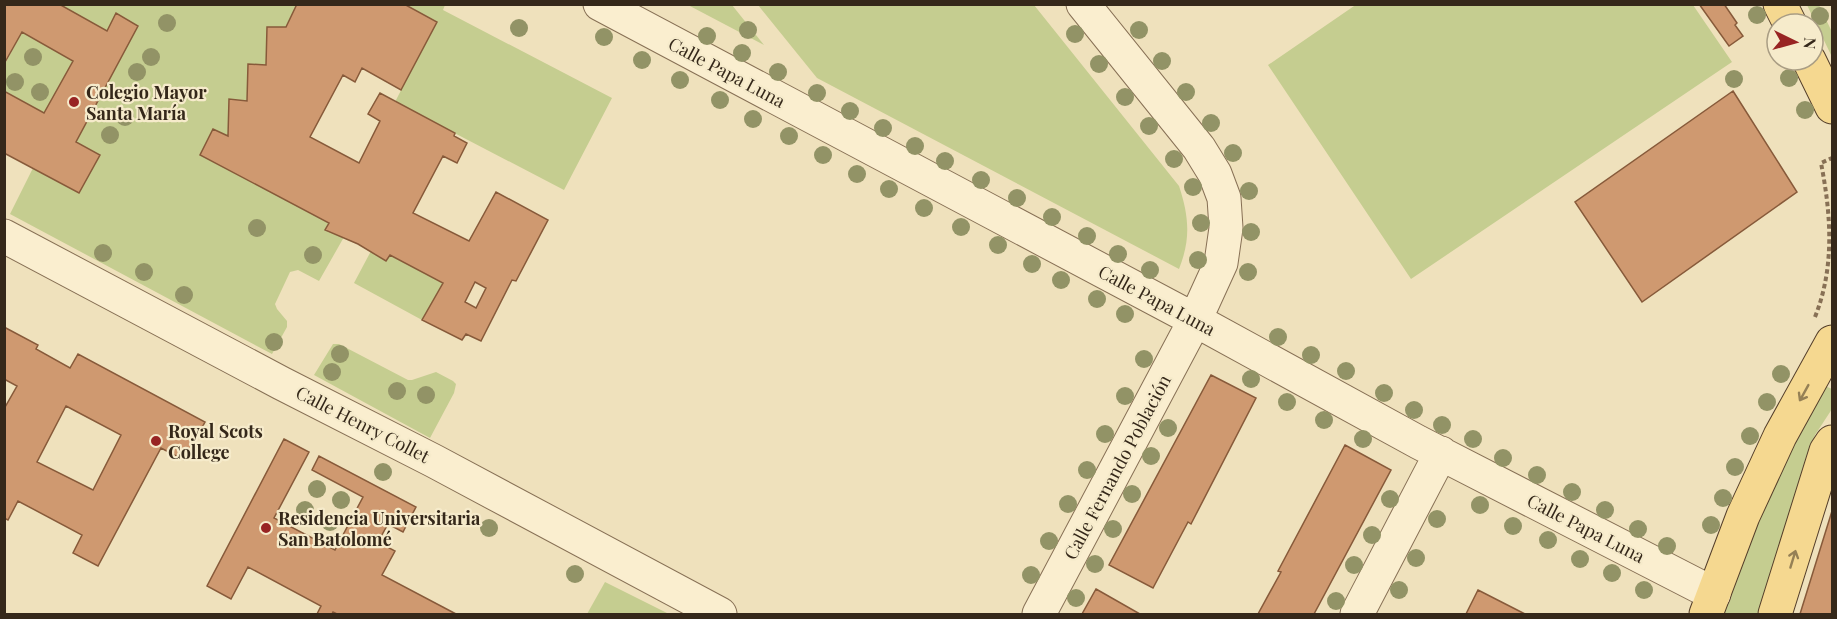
<svg xmlns="http://www.w3.org/2000/svg" width="1837" height="619" viewBox="0 0 1837 619" font-family="'Playfair Display',serif">
<style>
.green{fill:#c5cd90}
.building{fill:#cf9970;stroke:#875a3a;stroke-width:1.5;fill-rule:evenodd}
.lines{fill:none;stroke-linecap:round;stroke-linejoin:round}
.minor-casing{stroke:#877055;stroke-width:35}
.major-casing{stroke:#543e2a;stroke-width:35}
.path{stroke:#877055;stroke-width:4;stroke-dasharray:4.5 3;stroke-linecap:butt}
.minor{stroke:#faeecf;stroke-width:33}
.major{stroke:#f5d890;stroke-width:33}
.tree{fill:#929366}
.oneway{stroke:#958055}
.poi-dot{fill:#982423;stroke:#f6ebcb;stroke-width:2}
.labels{text-anchor:middle;dominant-baseline:central;stroke-width:4.5;stroke-linejoin:round;paint-order:stroke}
.street-label{font-size:18px;fill:#35281a;stroke:#f6ebcb}
.poi-label{font-size:18px;font-weight:bold;fill:#35281a;stroke:#f6ebcb;text-anchor:start}
</style>
<rect width="100%" height="100%" fill="#efe1bc"/>
<path class="green" d="M404,4L445,5L443,10L612,98L564,190L395,102L436,22Z
M1357,4L1693,5L1732,62L1411,279L1268,65Z
M59,5H297L286,27H267L266,65L248,64L247,101L229,100L228,136L213,129L200,155L329,223L325,230L344,237L319,281L298,270L290,272L275,304L277,309L287,321V327L272,354L10,214L33,168L79,193L100,155L76,142L138,26L116,13L107,31Z
M688,5H732L764,45Z
M758,5H1034L1179,186C1189,216 1191,239 1179,269L817,78Z
M1807,5H1819L1832,32V57Z
M22,32L73,61L44,113L5,91V64Z
M371,251L386,261L390,255L443,283L422,320L354,283Z
M333,344H339L408,380H412L436,372L453,381L456,384L454,393L430,438L314,375Z
M1823,385L1832,389V409L1815,435L1758,614H1723L1753,532L1787,453Z
M605,582L669,614H587Z"/>
<path class="building" d="M4,4H59L107,31L116,13L138,26L76,142L100,155L79,193L4,153V91L44,113L73,61L22,32L4,64Z
M297,4H404L437,22L401,90L362,68L355,82L343,75L310,137L359,163L380,121L368,114L380,93L455,133L454,136L467,143L457,163L443,156L413,213L469,241L496,192L548,220L516,281L512,280L481,341L466,334L462,340L422,320L443,283L390,255L386,261L358,244L325,230L329,223L200,155L213,129L228,136L229,99L247,101L248,64L266,65L267,27H286ZM475,282L486,288L476,308L465,302Z
M1699,4H1724L1737,23L1735,25L1743,36L1729,46Z
M1733,91L1797,192L1642,302L1575,202Z
M4,327L38,345L36,349L70,368L78,354L205,422L184,460L161,448L98,566L73,553L82,535L18,501L8,520L4,518V409L17,386L4,379ZM66,406L121,435L93,490L37,462Z
M1211,375L1256,398L1191,524L1188,522L1153,588L1109,565Z
M284,439L309,452L274,518L335,550L363,497L312,470L319,456L416,507L403,532L388,524L378,542L395,551L382,575L456,614H337L333,612L332,614H317L321,606L248,567L231,599L207,586Z
M1345,445L1391,470L1314,614H1258L1281,572L1278,571Z
M1832,511V614H1800Z
M1096,589L1140,614H1082Z
M1478,590L1525,614H1466Z"/>
<g class="lines">
<g class="minor-casing">
<path id="minor" d="M600,4L1195,320L1418,442L1714,594
M4,236L281,383L434,461L720,614
M1039,614L1195,320L1221,263L1226,228L1224,198L1215,174L1199,148L1083,4
M1357,614L1441,453"/>
</g>
<g class="major-casing">
<path id="major" d="M1780,4L1790,24
M1809,60L1832,107
M1706,614L1743,516L1780,436L1832,342
M1775,614L1826,451L1832,442"/>
</g>
<path class="path" d="M1815,317C1835,267 1831,214 1821,163L1832,158"/>
<use href="#minor" class="minor"/>
<use href="#major" class="major"/>
</g>
<g class="tree">
<circle cx="1757" cy="15" r="9"/>
<circle cx="1820" cy="16" r="9"/>
<circle cx="167" cy="23" r="9"/>
<circle cx="519" cy="28" r="9"/>
<circle cx="748" cy="30" r="9"/>
<circle cx="1139" cy="30" r="9"/>
<circle cx="1075" cy="34" r="9"/>
<circle cx="707" cy="36" r="9"/>
<circle cx="604" cy="37" r="9"/>
<circle cx="742" cy="53" r="9"/>
<circle cx="33" cy="57" r="9"/>
<circle cx="151" cy="57" r="9"/>
<circle cx="642" cy="60" r="9"/>
<circle cx="1162" cy="61" r="9"/>
<circle cx="1099" cy="64" r="9"/>
<circle cx="137" cy="72" r="9"/>
<circle cx="778" cy="72" r="9"/>
<circle cx="1789" cy="78" r="9"/>
<circle cx="1734" cy="79" r="9"/>
<circle cx="680" cy="80" r="9"/>
<circle cx="15" cy="82" r="9"/>
<circle cx="40" cy="92" r="9"/>
<circle cx="1186" cy="92" r="9"/>
<circle cx="817" cy="93" r="9"/>
<circle cx="1125" cy="97" r="9"/>
<circle cx="720" cy="100" r="9"/>
<circle cx="1805" cy="110" r="9"/>
<circle cx="850" cy="111" r="9"/>
<circle cx="125" cy="117" r="9"/>
<circle cx="753" cy="119" r="9"/>
<circle cx="1211" cy="123" r="9"/>
<circle cx="1149" cy="126" r="9"/>
<circle cx="883" cy="128" r="9"/>
<circle cx="110" cy="135" r="9"/>
<circle cx="789" cy="136" r="9"/>
<circle cx="915" cy="146" r="9"/>
<circle cx="1233" cy="153" r="9"/>
<circle cx="823" cy="155" r="9"/>
<circle cx="1174" cy="159" r="9"/>
<circle cx="945" cy="161" r="9"/>
<circle cx="857" cy="174" r="9"/>
<circle cx="981" cy="180" r="9"/>
<circle cx="1193" cy="187" r="9"/>
<circle cx="889" cy="189" r="9"/>
<circle cx="1249" cy="191" r="9"/>
<circle cx="1017" cy="198" r="9"/>
<circle cx="924" cy="208" r="9"/>
<circle cx="1052" cy="217" r="9"/>
<circle cx="1201" cy="223" r="9"/>
<circle cx="961" cy="227" r="9"/>
<circle cx="257" cy="228" r="9"/>
<circle cx="1251" cy="232" r="9"/>
<circle cx="1087" cy="236" r="9"/>
<circle cx="998" cy="245" r="9"/>
<circle cx="103" cy="253" r="9"/>
<circle cx="1118" cy="254" r="9"/>
<circle cx="313" cy="255" r="9"/>
<circle cx="1198" cy="260" r="9"/>
<circle cx="1032" cy="264" r="9"/>
<circle cx="1150" cy="270" r="9"/>
<circle cx="144" cy="272" r="9"/>
<circle cx="1248" cy="272" r="9"/>
<circle cx="1061" cy="280" r="9"/>
<circle cx="184" cy="295" r="9"/>
<circle cx="1097" cy="299" r="9"/>
<circle cx="1125" cy="314" r="9"/>
<circle cx="1278" cy="337" r="9"/>
<circle cx="274" cy="342" r="9"/>
<circle cx="340" cy="354" r="9"/>
<circle cx="1311" cy="355" r="9"/>
<circle cx="1144" cy="359" r="9"/>
<circle cx="1346" cy="371" r="9"/>
<circle cx="332" cy="372" r="9"/>
<circle cx="1781" cy="374" r="9"/>
<circle cx="1251" cy="379" r="9"/>
<circle cx="397" cy="391" r="9"/>
<circle cx="1384" cy="393" r="9"/>
<circle cx="426" cy="395" r="9"/>
<circle cx="1125" cy="396" r="9"/>
<circle cx="1287" cy="402" r="9"/>
<circle cx="1767" cy="402" r="9"/>
<circle cx="1414" cy="410" r="9"/>
<circle cx="1324" cy="420" r="9"/>
<circle cx="1442" cy="425" r="9"/>
<circle cx="1168" cy="428" r="9"/>
<circle cx="1105" cy="434" r="9"/>
<circle cx="1750" cy="436" r="9"/>
<circle cx="1363" cy="439" r="9"/>
<circle cx="1473" cy="439" r="9"/>
<circle cx="1151" cy="456" r="9"/>
<circle cx="1503" cy="458" r="9"/>
<circle cx="1735" cy="467" r="9"/>
<circle cx="1087" cy="470" r="9"/>
<circle cx="383" cy="472" r="9"/>
<circle cx="1537" cy="475" r="9"/>
<circle cx="317" cy="489" r="9"/>
<circle cx="1572" cy="492" r="9"/>
<circle cx="1132" cy="494" r="9"/>
<circle cx="1723" cy="498" r="9"/>
<circle cx="1390" cy="499" r="9"/>
<circle cx="341" cy="500" r="9"/>
<circle cx="1068" cy="504" r="9"/>
<circle cx="1480" cy="505" r="9"/>
<circle cx="305" cy="510" r="9"/>
<circle cx="1605" cy="510" r="9"/>
<circle cx="1437" cy="519" r="9"/>
<circle cx="330" cy="522" r="9"/>
<circle cx="1711" cy="525" r="9"/>
<circle cx="1513" cy="526" r="9"/>
<circle cx="489" cy="528" r="9"/>
<circle cx="1113" cy="529" r="9"/>
<circle cx="1638" cy="529" r="9"/>
<circle cx="1372" cy="535" r="9"/>
<circle cx="1548" cy="540" r="9"/>
<circle cx="1049" cy="541" r="9"/>
<circle cx="1667" cy="546" r="9"/>
<circle cx="1416" cy="558" r="9"/>
<circle cx="1580" cy="559" r="9"/>
<circle cx="1095" cy="564" r="9"/>
<circle cx="1354" cy="565" r="9"/>
<circle cx="1612" cy="573" r="9"/>
<circle cx="575" cy="574" r="9"/>
<circle cx="1031" cy="575" r="9"/>
<circle cx="1399" cy="590" r="9"/>
<circle cx="1644" cy="590" r="9"/>
<circle cx="1076" cy="598" r="9"/>
<circle cx="1336" cy="601" r="9"/>
</g>
<defs><path id="oneway-shaft" d="M-6 0H5M1.5-3L5.5 0L1.5 3" fill="none" stroke-width="1.6" stroke-linecap="round" stroke-linejoin="round" transform="scale(1.5)"/></defs>
<g class="oneway">
<use href="#oneway-shaft" transform="translate(1804 393) rotate(119)"/>
<use href="#oneway-shaft" transform="translate(1793 559) rotate(-73)"/>
</g>
<g class="poi-dot">
<circle cx="74" cy="102" r="6"/>
<circle cx="156" cy="441" r="6"/>
<circle cx="266" cy="528" r="6"/>
</g>
<g class="labels">
<g class="street-label">
<text transform="translate(727 72) rotate(28)">Calle Papa Luna</text>
<text transform="translate(1157 300) rotate(28)">Calle Papa Luna</text>
<text transform="translate(363 424) rotate(27)">Calle Henry Collet</text>
<text transform="translate(1117 467) rotate(-62)">Calle Fernando Población</text>
<text transform="translate(1586 528) rotate(27)">Calle Papa Luna</text>
</g>
<g class="poi-label">
<text x="86" y="92">Colegio Mayor<tspan x="86" dy="21">Santa María</tspan></text>
<text x="168" y="431">Royal Scots<tspan x="168" dy="21">College</tspan></text>
<text x="278" y="518">Residencia Universitaria<tspan x="278" dy="21">San Batolomé</tspan></text>
</g>
</g>
<rect width="1837" height="619" fill="none" stroke="#35281a" stroke-width="12"/>
<g transform="translate(1795 42) rotate(95)"><circle r="28" fill="#f6ebcb" stroke="#a99d84" stroke-width="1.5"/>
<path d="M0-4.5L10 22L0 15L-10 22Z" fill="#982423"/>
<text y="-9" font-size="16" font-weight="bold" text-anchor="middle" fill="#35281a">N</text>
</g>
</svg>
